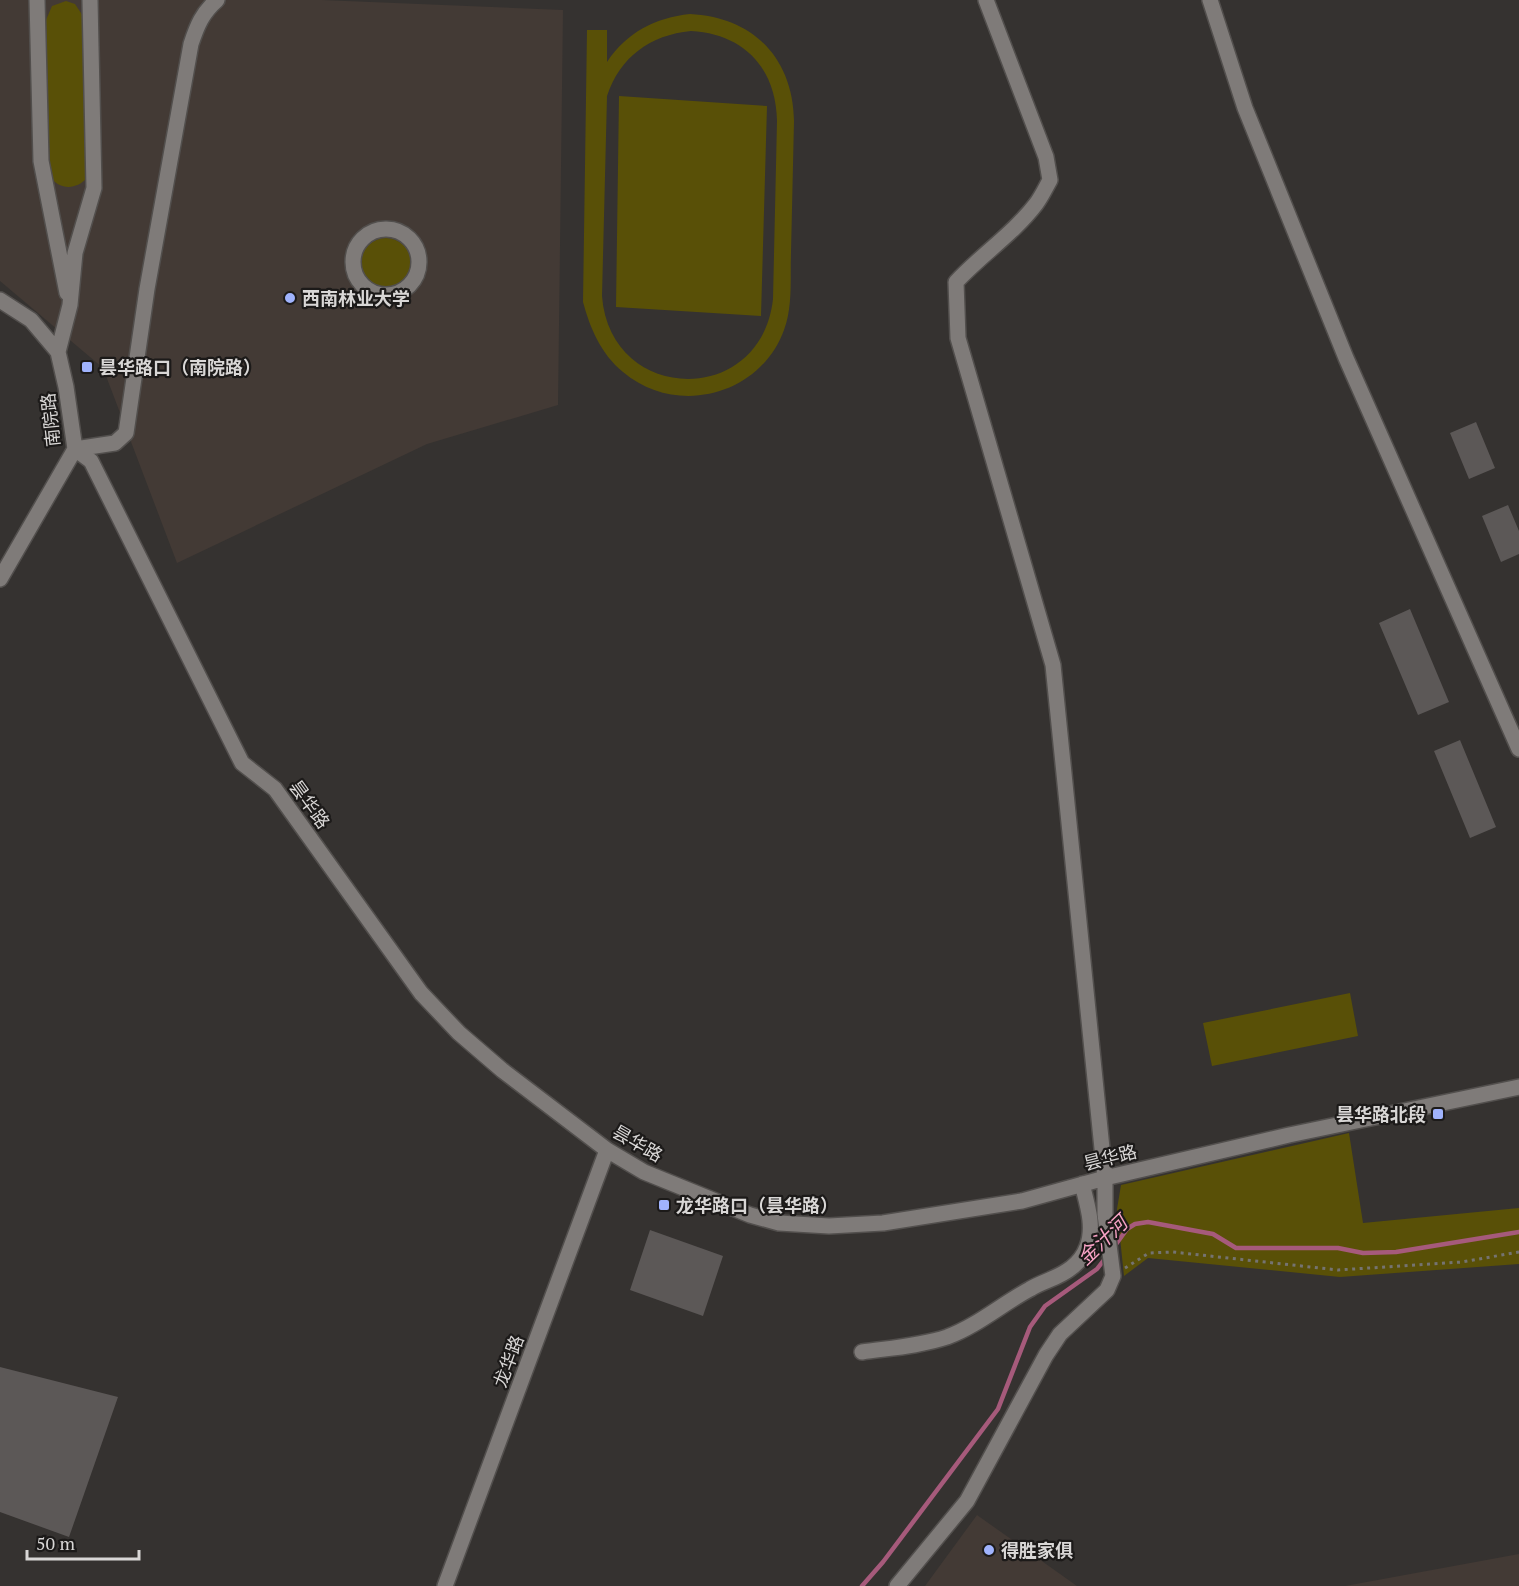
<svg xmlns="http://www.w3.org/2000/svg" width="1519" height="1586" viewBox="0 0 1519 1586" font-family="'PT Serif','Noto Sans SC',serif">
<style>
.built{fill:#433a35}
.green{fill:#595007;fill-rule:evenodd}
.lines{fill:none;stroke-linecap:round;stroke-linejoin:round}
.stream{stroke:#a65a7b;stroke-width:4.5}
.building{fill:#5c5857}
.minor-casing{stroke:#524f4d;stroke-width:18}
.path{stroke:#757371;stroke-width:3;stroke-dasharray:3 4.5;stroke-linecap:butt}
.minor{stroke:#7f7b79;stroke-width:15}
.poi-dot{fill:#a0b3fd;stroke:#1c1a19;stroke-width:2}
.labels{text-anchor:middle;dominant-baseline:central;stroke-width:4.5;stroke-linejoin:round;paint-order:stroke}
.poi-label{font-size:18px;font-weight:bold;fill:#d9d7d6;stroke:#1c1a19;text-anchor:start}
.street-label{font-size:18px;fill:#d9d7d6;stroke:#1c1a19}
.water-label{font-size:20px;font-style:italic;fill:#f9a3c6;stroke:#1c1a19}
</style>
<rect width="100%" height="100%" fill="#353230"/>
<path class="built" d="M0,0H322L563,10L558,405L427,444L177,563L103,368L0,281Z
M977,1515L1077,1586H925Z
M1519,1554V1586H1345Z"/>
<path class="green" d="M66,1L75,4L83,16L87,178C76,190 60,190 50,177L46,20L52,6Z
M690,14C753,17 793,58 794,121C793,165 792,209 791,253C790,278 793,306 784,330C760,396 676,417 623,372C601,354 590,328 583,302L587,30H607V62C627,32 655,18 690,14ZM691,31C744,34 776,68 777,121L773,299C761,408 610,404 602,296L607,96C620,57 650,35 691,31Z
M619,96L767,106L761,316L616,307Z
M361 263a25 25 0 1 1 50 0a25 25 0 1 1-50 0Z
M1350,993L1358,1036L1212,1066L1203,1023Z
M1349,1133L1363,1223L1519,1208V1264L1340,1277L1148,1258L1124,1276L1117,1209L1121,1185Z"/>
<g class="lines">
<path class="stream" d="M1114,1247L1127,1229L1135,1224L1148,1222L1213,1234L1236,1248H1338L1363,1253L1396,1252L1519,1232
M862,1586L883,1562L998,1409L1030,1327L1045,1306L1097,1269L1107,1256"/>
</g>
<path class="building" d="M1476,422L1495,468L1469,479L1450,433Z
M1508,505L1519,531V554L1501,562L1482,516Z
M1410,609L1449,702L1418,715L1379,623Z
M1460,740L1496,827L1470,838L1434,751Z
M650,1230L723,1256L703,1316L630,1290Z
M0,1367L118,1397L69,1537L0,1512Z"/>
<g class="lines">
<g class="minor-casing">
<path id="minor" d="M37,0L41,161L67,293
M1210,0L1245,108L1346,358L1519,749
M353 262a33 33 0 1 1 66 0a33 33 0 1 1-66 0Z
M0,300L31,320L58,352L66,387L75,449L0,579
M58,352L70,305L75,253L94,188L90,0
M75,449L91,461L242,763L275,789L421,993L459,1033L502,1070L607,1150L644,1172L750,1215L779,1223L829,1226L883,1223L1022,1201L1105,1178L1289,1135L1519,1087
M75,449L115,443L126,433L147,289L191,44C197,26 202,13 217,0
M862,1352C890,1348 920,1346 947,1337C977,1326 1002,1304 1030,1289C1043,1281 1059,1278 1071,1268C1078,1263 1084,1255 1087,1247C1095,1227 1087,1204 1082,1184
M445,1586L607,1150
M897,1586L967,1501L1046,1355L1060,1334L1107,1290L1113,1276L1105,1214V1178L1053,665L958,338L956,282C981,255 1014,233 1036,204C1042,196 1046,187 1050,180L1046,157L986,0"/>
</g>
<path class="path" d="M1125,1268L1149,1253L1173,1252L1338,1270L1462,1262L1519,1252"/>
<use href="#minor" class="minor"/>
</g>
<g class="poi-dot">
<circle cx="290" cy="298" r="6"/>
<rect x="81" y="361" width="12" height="12" rx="3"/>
<rect x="1432" y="1108" width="12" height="12" rx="3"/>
<rect x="658" y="1199" width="12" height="12" rx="3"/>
<circle cx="989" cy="1550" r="6"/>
</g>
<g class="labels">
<g class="poi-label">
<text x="302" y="298">西南林业大学</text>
<text x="99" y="367">昙华路口（南院路）</text>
<text x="1426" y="1114" text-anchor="end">昙华路北段</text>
<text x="676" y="1205">龙华路口（昙华路）</text>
<text x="1001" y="1550">得胜家俱</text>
</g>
<g class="street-label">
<text transform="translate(50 420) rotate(-96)">南院路</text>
<text transform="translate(310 804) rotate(54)">昙华路</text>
<text transform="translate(638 1143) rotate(30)">昙华路</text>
<text transform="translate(1110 1157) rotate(-14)">昙华路</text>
<text transform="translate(508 1361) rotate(-70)">龙华路</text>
</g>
<g class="water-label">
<text transform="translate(1102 1240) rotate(-44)">金汁河</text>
</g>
</g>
<path d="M27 1550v9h112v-9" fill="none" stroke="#d9d7d6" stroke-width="3"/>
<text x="36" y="1550" font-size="18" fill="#d9d7d6" stroke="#1c1a19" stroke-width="4.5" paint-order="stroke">50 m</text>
</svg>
